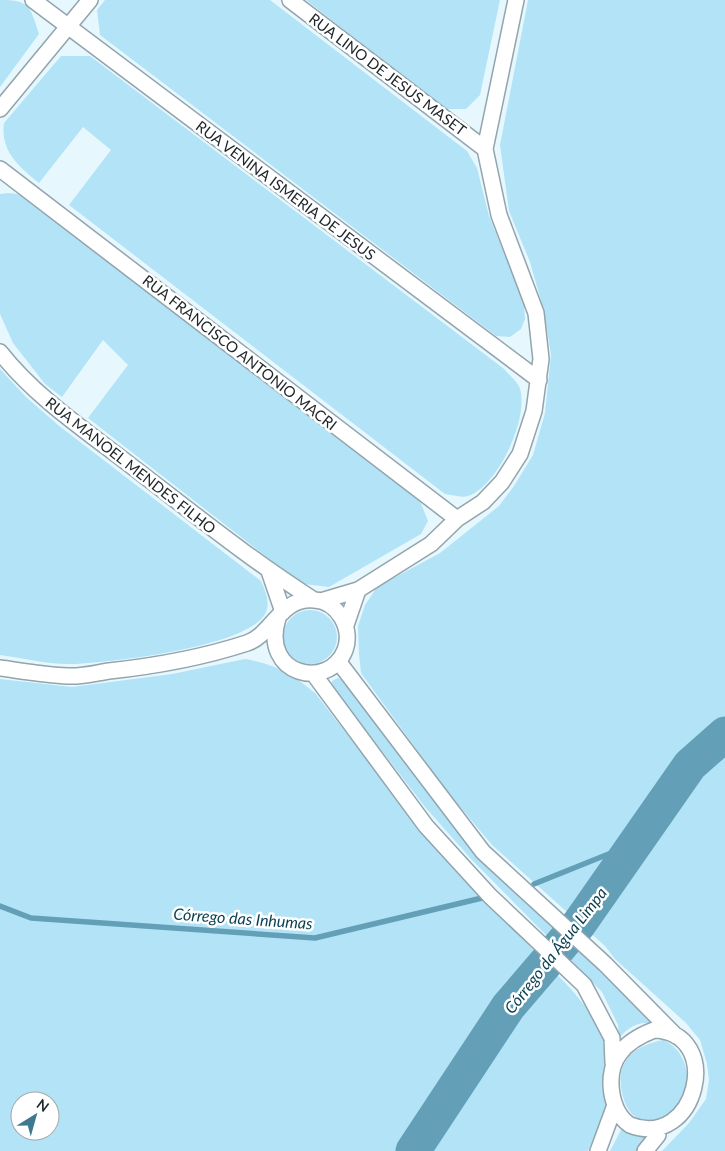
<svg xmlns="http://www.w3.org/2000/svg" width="725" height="1151" viewBox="0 0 725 1151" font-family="Lato,sans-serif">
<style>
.green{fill:#b3e3f7;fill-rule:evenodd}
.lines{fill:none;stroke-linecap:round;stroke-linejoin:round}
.stream{stroke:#63a0b8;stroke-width:5.5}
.river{stroke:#63a0b8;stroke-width:35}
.minor-casing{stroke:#92a4ac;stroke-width:18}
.minor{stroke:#fff;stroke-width:15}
.labels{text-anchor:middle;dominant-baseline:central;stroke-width:5;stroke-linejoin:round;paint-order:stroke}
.street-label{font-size:15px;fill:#1e2528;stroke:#fff}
.water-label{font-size:16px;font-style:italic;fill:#083f51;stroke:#fff}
</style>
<rect width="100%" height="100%" fill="#e7f7fe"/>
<path class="green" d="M0,0C31,0 30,7 39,34L0,87Z
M105,0H270L467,151L477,168L489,216L524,303L525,319L521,329L510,337L496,336L100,35L97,10Z
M306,0H500L480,95L466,109H445Z
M528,0H725V1151H662L689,1123L706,1099L709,1080L707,1064L700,1040L686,1023L615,959L605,946L492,845L446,790L361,673L359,654L358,626L365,605L377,587L440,553L499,506L514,486L533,455L545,413L551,355L544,311L530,262L509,211L500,145Z
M61,56H90L503,368C508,374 518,382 520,389C529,418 498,486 468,496C462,498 452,495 445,494L69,205L111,150L83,127L39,183C19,167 0,151 4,123Z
M9,193L24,195L420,501L428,521L421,534L329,587L304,584L273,562L88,418L128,365L103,340L62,397L45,384L13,343L0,314V194Z
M0,369L26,397L58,425L261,581C266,592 272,606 263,617C237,648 113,662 72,664C49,665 23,658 0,655Z
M283 637a27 27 0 1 1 54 0a27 27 0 1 1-54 0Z
M245,659C275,664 292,674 315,693L440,854L571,989L595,1018L603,1040L608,1097L607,1107L588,1151H0V679L72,687L172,674ZM20,1101H50V1131H20Z
M338,678L344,681L478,856L657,1025C641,1020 631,1025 619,1038L618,1025L602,992L472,860L425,807L332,686V681Z
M663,1040C688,1050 695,1086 679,1108C663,1131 632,1126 624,1100C613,1065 629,1047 663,1040Z
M623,1126L650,1139L640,1151H610Z"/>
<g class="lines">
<path class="stream" d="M534,884L636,843
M0,906L31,918L315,938L482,898"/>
<path class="river" d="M413,1151L508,1007L579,924L690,765L725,734"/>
<g class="minor-casing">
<path id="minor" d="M33,0L539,380
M290,0L485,149
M0,109L90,0
M0,169L457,519
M0,352C36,398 88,432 134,468C193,513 251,560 314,600
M269,571L283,612
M321,601L358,590L431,544L457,519L483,502L502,482L520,454L534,411L541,359L536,313L499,215L485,149L516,0
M346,625L358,590
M338,661L483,852L605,964L676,1036
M0,668C22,671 45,675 68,676C81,677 96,673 109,671C156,666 201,658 247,643C272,635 280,597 314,600C338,601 353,629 345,650C329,691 260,676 278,618
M313,673L426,826L490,896L584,985L612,1038L613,1063
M654,1030C725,1032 697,1151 630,1125C609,1111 605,1072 620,1053C628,1042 641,1035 654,1030Z
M598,1151L615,1105
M645,1151L658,1135"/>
</g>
<use href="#minor" class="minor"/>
</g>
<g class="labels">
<g class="street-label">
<text transform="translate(388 74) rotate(37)">RUA LINO DE JESUS MASET</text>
<text transform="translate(286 190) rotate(37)">RUA VENINA ISMERIA DE JESUS</text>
<text transform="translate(240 352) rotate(38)">RUA FRANCISCO ANTONIO MACRI</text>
<text transform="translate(131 465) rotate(38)">RUA MANOEL MENDES FILHO</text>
</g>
<g class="water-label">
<text transform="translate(243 918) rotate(4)">Córrego das Inhumas</text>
<text transform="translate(555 950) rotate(-52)">Córrego da Água Limpa</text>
</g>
</g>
<g transform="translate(35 1116) rotate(37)"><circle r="24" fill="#ffffff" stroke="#a5a8a9"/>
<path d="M0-4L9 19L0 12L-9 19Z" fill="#3c788f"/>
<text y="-8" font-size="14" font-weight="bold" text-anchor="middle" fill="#1e2528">N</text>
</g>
</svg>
